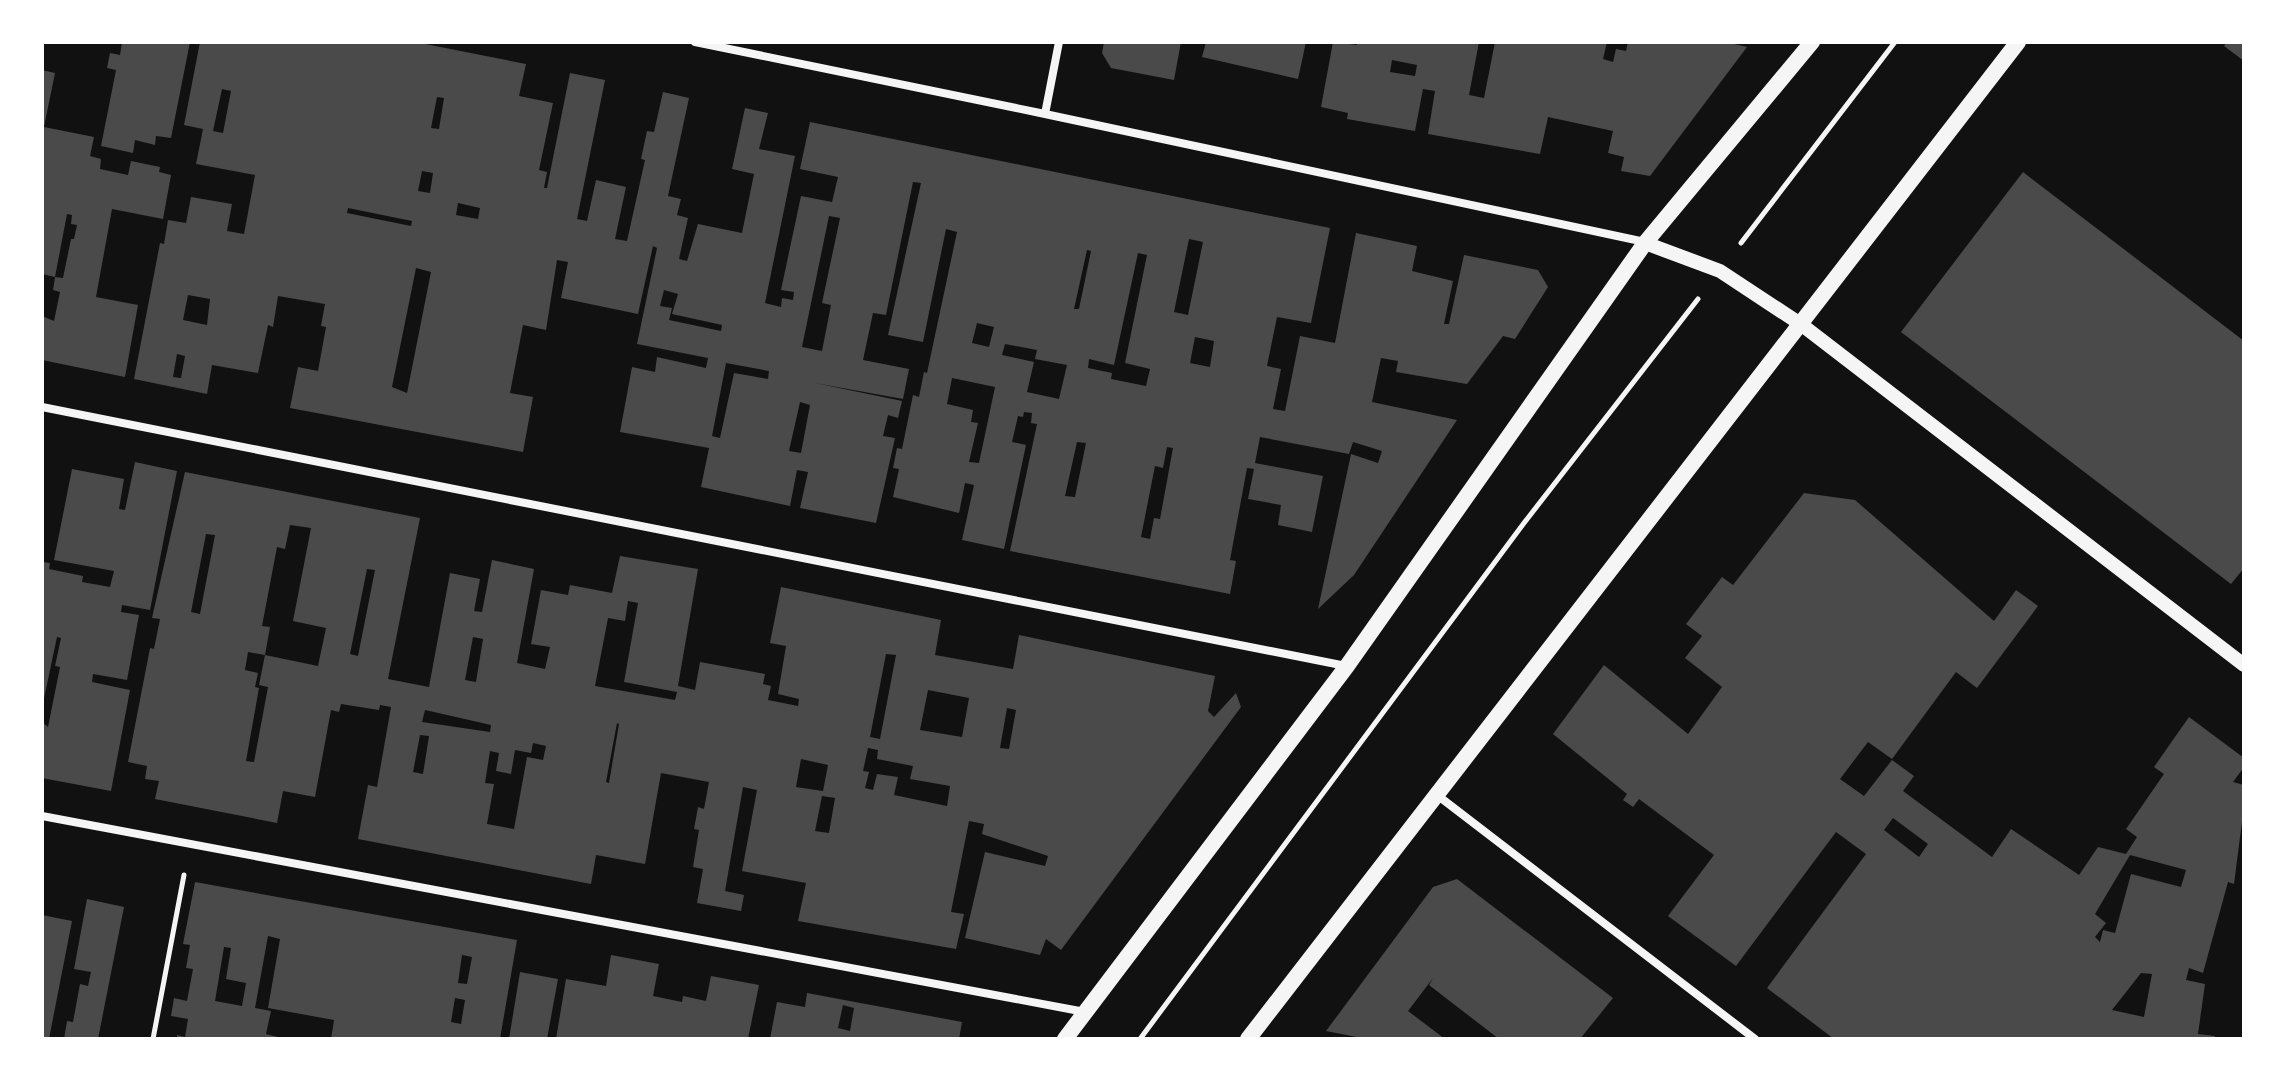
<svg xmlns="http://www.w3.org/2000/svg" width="2286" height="1081" viewBox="0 0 2286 1081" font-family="'PT Serif',serif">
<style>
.building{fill:#4a4a4a;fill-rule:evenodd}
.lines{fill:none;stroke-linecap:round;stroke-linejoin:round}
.path{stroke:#f5f5f5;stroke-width:5}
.minor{stroke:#f5f5f5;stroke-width:8}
.tertiary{stroke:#f5f5f5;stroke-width:14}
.secondary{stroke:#f5f5f5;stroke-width:16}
</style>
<rect width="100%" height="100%" fill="#111"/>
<path class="building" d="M122,42H190L171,138L156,136L155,145L135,140L133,153L101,146L116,70L107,68L110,53L120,55Z
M200,42H415L526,64L519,96L553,103L539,170L547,172L544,188H547L570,73L605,80L577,219L587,221L596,180L626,187L615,239L627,241L645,160L641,159L647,131L654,132L663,92L689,98L668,196L681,199L677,215L688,218L679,259L687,261L698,224L742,233L754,174L732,169L745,108L768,113L759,149L795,156L765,303L781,307L782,298L793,300L794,292L781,290L801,196L832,202L838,177L800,169L810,122L1330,228L1311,323L1277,317L1267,366L1281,369L1273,409L1285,411L1300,336L1335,343L1356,233L1417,246L1412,271L1453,281L1444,324H1449L1464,255L1538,270L1548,287L1515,339L1503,336L1467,384L1396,372L1398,361L1381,358L1372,402L1457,420L1354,575L1318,609L1351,454L1378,463L1382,451L1353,442L1349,454L1260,437L1255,463L1323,476L1312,532L1278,525L1281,505L1248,499L1254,469L1247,468L1230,560L1236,561L1230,594L1010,551L1037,424L1031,423L1032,413L1024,412L1023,417L1018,416L1012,442L1026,445L1004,549L962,540L974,485L965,483L959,513L893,497L899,469L893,468L897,448L902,449L913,395L919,397L924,372L927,373L957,232L946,229L923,342L888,335L921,183L913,182L886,315L873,313L863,360L909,369L903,399L815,383L902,401L898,418L888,415L883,436L895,438L876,523L800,508L808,472L797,470L790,506L701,487L709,448L620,432L632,367L655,372L657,357L706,368L708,358L637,344L657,248L653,246L638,314L561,298L568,262L557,260L546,330L523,325L510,393L533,397L523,452L290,408L298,367L318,371L326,327L321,326L325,304L278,296L273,327L268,325L258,373L212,365L207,394L134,379L160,243L164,244L168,220L186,223L191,197L232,204L227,231L244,234L255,175L196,164L203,129L184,125ZM222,89L231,91L223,133L213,131ZM437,97L444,98L439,129L431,128ZM422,171L433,173L430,193L418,191ZM458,203L480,208L478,219L456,215ZM348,208L412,221L411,226L347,213ZM829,216L840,218L822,303L831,305L822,351L802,347ZM1189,239L1203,242L1188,315L1174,312ZM1087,250L1091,251L1079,309H1074ZM1138,253L1147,255L1125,363L1150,369L1146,386L1111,379L1112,373L1088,368L1089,359L1114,365ZM416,268L431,272L407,393L392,387ZM664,290L678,294L672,314L722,325L721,331L669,320L672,308L660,306ZM188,295L210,299L207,325L183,320ZM977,323L994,327L989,347L972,343ZM1195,337L1214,341L1210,367L1190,363ZM1005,344L1037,350L1035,359L1067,365L1059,399L1027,392L1034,362L1002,355ZM177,354L185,356L181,378L173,377ZM726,363L769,371L768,379L734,373L720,438L712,436ZM952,378L995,387L979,463L969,462L978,423L971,422L973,410L947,404ZM800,402L810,405L801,453L789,451ZM1077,442L1086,443L1075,497L1065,496ZM1167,447L1173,448L1160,519L1154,518L1150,539L1141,537L1155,466L1163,468Z
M1104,42H1181L1174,80L1111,68L1102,53Z
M1206,42H1306L1298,79L1202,57Z
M1333,42L1357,45V42H1479L1469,95L1484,98L1495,42H1607L1603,59L1613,62L1616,49L1626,51L1628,42H1726L1747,47L1650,176L1621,171L1624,157L1608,153L1613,131L1548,117L1540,154L1428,134L1435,91L1423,89L1415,131L1347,119L1348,113L1321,107ZM1392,60L1417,65L1415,76L1390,72Z
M2227,42H2244V61L2224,46Z
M42,70L55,73L44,127L94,137L90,156L101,159L100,169L128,175L131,161L160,167L159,172L171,175L163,219L112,209L96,297L138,305L125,377L42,360V316L54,321L60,292L53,290L55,277L42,274ZM67,214L72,215L71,224L77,225L74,239H71L63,278L55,277Z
M2023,172L2244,341V568L2231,584L1901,332Z
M135,462L177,471L150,610L122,605L121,612L139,615L127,680L93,674L92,682L130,690L111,791L42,778V722L48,727L60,667L55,666L61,638L57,637L42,708V562L50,563L49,569L83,576L82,582L110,587L114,571L54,560L72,469L124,479L119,509L125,510Z
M185,472L420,518L388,679L429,687L450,573L480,579L474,611L482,612L492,560L534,569L517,663L545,669L550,647L531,644L541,590L568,595L570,585L612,593L620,556L698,569L678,686L695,690L700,662L765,674L763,684L771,686L768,700L798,706L799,699L778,694L786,646L770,643L781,587L941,620L935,655L1013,669L1019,635L1215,676L1208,711L1214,717L1236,693L1241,707L1061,950L1046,939L1040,955L965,938L985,852L1045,866L1048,856L982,834L984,824L969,821L951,912L964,914L956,949L798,921L806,883L742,871L757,790L743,787L725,891L744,895L741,911L697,903L703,869L693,867L699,830L694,829L698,807L704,809L709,782L661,773L645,864L596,855L591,884L358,839L368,785L377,787L391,707L380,705L379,710L341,704L339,712L331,710L315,797L283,791L277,823L155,799L159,781L145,779L147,766L128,762L150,648L154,649L160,619L152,618ZM290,525L311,528L293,621L326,628L318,666L265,655L270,627L262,626L277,547L285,549ZM206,534L215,535L200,614L191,612ZM367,569L375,570L358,656L350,654ZM628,601L638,603L624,682L677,692L675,700L595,686L608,618L625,621ZM473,637L483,639L476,682L465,680ZM248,652L265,655L259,685L268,687L254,762L246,761L259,688L255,687L258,673L245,670ZM886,654L896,655L880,739L870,737ZM928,690L969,698L962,737L920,730ZM1007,708L1016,710L1009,749L1000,748ZM425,710L491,725L490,732L422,722ZM617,723L619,724L609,783L606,782ZM420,735L429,736L423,774L413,772ZM533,743L546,746L543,760L527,757L514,829L487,824L494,784L485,783L490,751L499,753L496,771L511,774L515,750L531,753ZM868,748L878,750L877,759L913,766L910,779L950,786L947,806L894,795L898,777L877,774L873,790L865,788L869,772L863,771ZM801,759L828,765L823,791L796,787ZM822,796L835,798L829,833L815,831Z
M1804,493L1855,500L1994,621L2016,590L2038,606L1977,688L1956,672L1892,759L1868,742L1840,779L1864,796L1892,760L1914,776L1903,791L1992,857L2011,829L2079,875L2098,847L2126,854L2137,837L2126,829L2164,774L2154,767L2189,717L2244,758V767L2233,782L2244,785V806L2234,884L2228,882L2203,973L2189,968L2186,980L2205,984L2198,1034L2215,1036V1039H1834L1767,988L1866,854L1836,832L1736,966L1668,916L1714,855L1639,799L1633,807L1623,800L1627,794L1553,734L1604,665L1688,734L1722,687L1685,658L1702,636L1686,624L1722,577L1733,585ZM1893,818L1928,844L1919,857L1884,830ZM2130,855L2186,870L2181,887L2131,874L2115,933L2103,930L2100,942L2095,937L2106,923L2095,914ZM2141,973L2152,974L2144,1017L2112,1010Z
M1457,879L1613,998L1580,1039H1499L1429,985L1433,978L1408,1011L1445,1039H1367L1326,1031L1433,887Z
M195,882L517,940L500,1039H331L334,1020L268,1008L280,939L268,936L255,1008L271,1011L266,1034L286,1039H177V1035L185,1037L188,1019L171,1016L174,998L187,1001L193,969L186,968L190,945L183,944ZM224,947L231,948L226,979L246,983L242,1006L215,1001ZM462,955L472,957L467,984L458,983ZM455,998L465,1000L461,1024L451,1022Z
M87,899L124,907L98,1039H64L67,1021L73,1022L80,984L88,986L91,972L74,969Z
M42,915L72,921L49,1039H42Z
M611,955L659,964L653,996L682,1002L683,996L706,1001L711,976L759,985L748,1039H556L566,979L606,986Z
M520,972L558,979L547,1039H509Z
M807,993L962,1022L959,1039H770L777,1002L805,1007ZM843,1005L854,1008L850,1031L838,1028Z"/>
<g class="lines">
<path class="path" d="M1741,243L1895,42
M153,1039L184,875
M1140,1039L1524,523L1698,299"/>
<path class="minor" d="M695,42L1045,114L1645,242
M1045,114L1059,42
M42,407L1346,666
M1437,795L1755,1039
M42,816L1085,1012"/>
<path class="tertiary" d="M1645,243L1720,271L1802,325L2244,665"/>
<path class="secondary" d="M1065,1039L1347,666L1645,243L1812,42
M1248,1039L2018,42"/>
</g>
<rect width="2286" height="1081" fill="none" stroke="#ffffff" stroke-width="88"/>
</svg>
